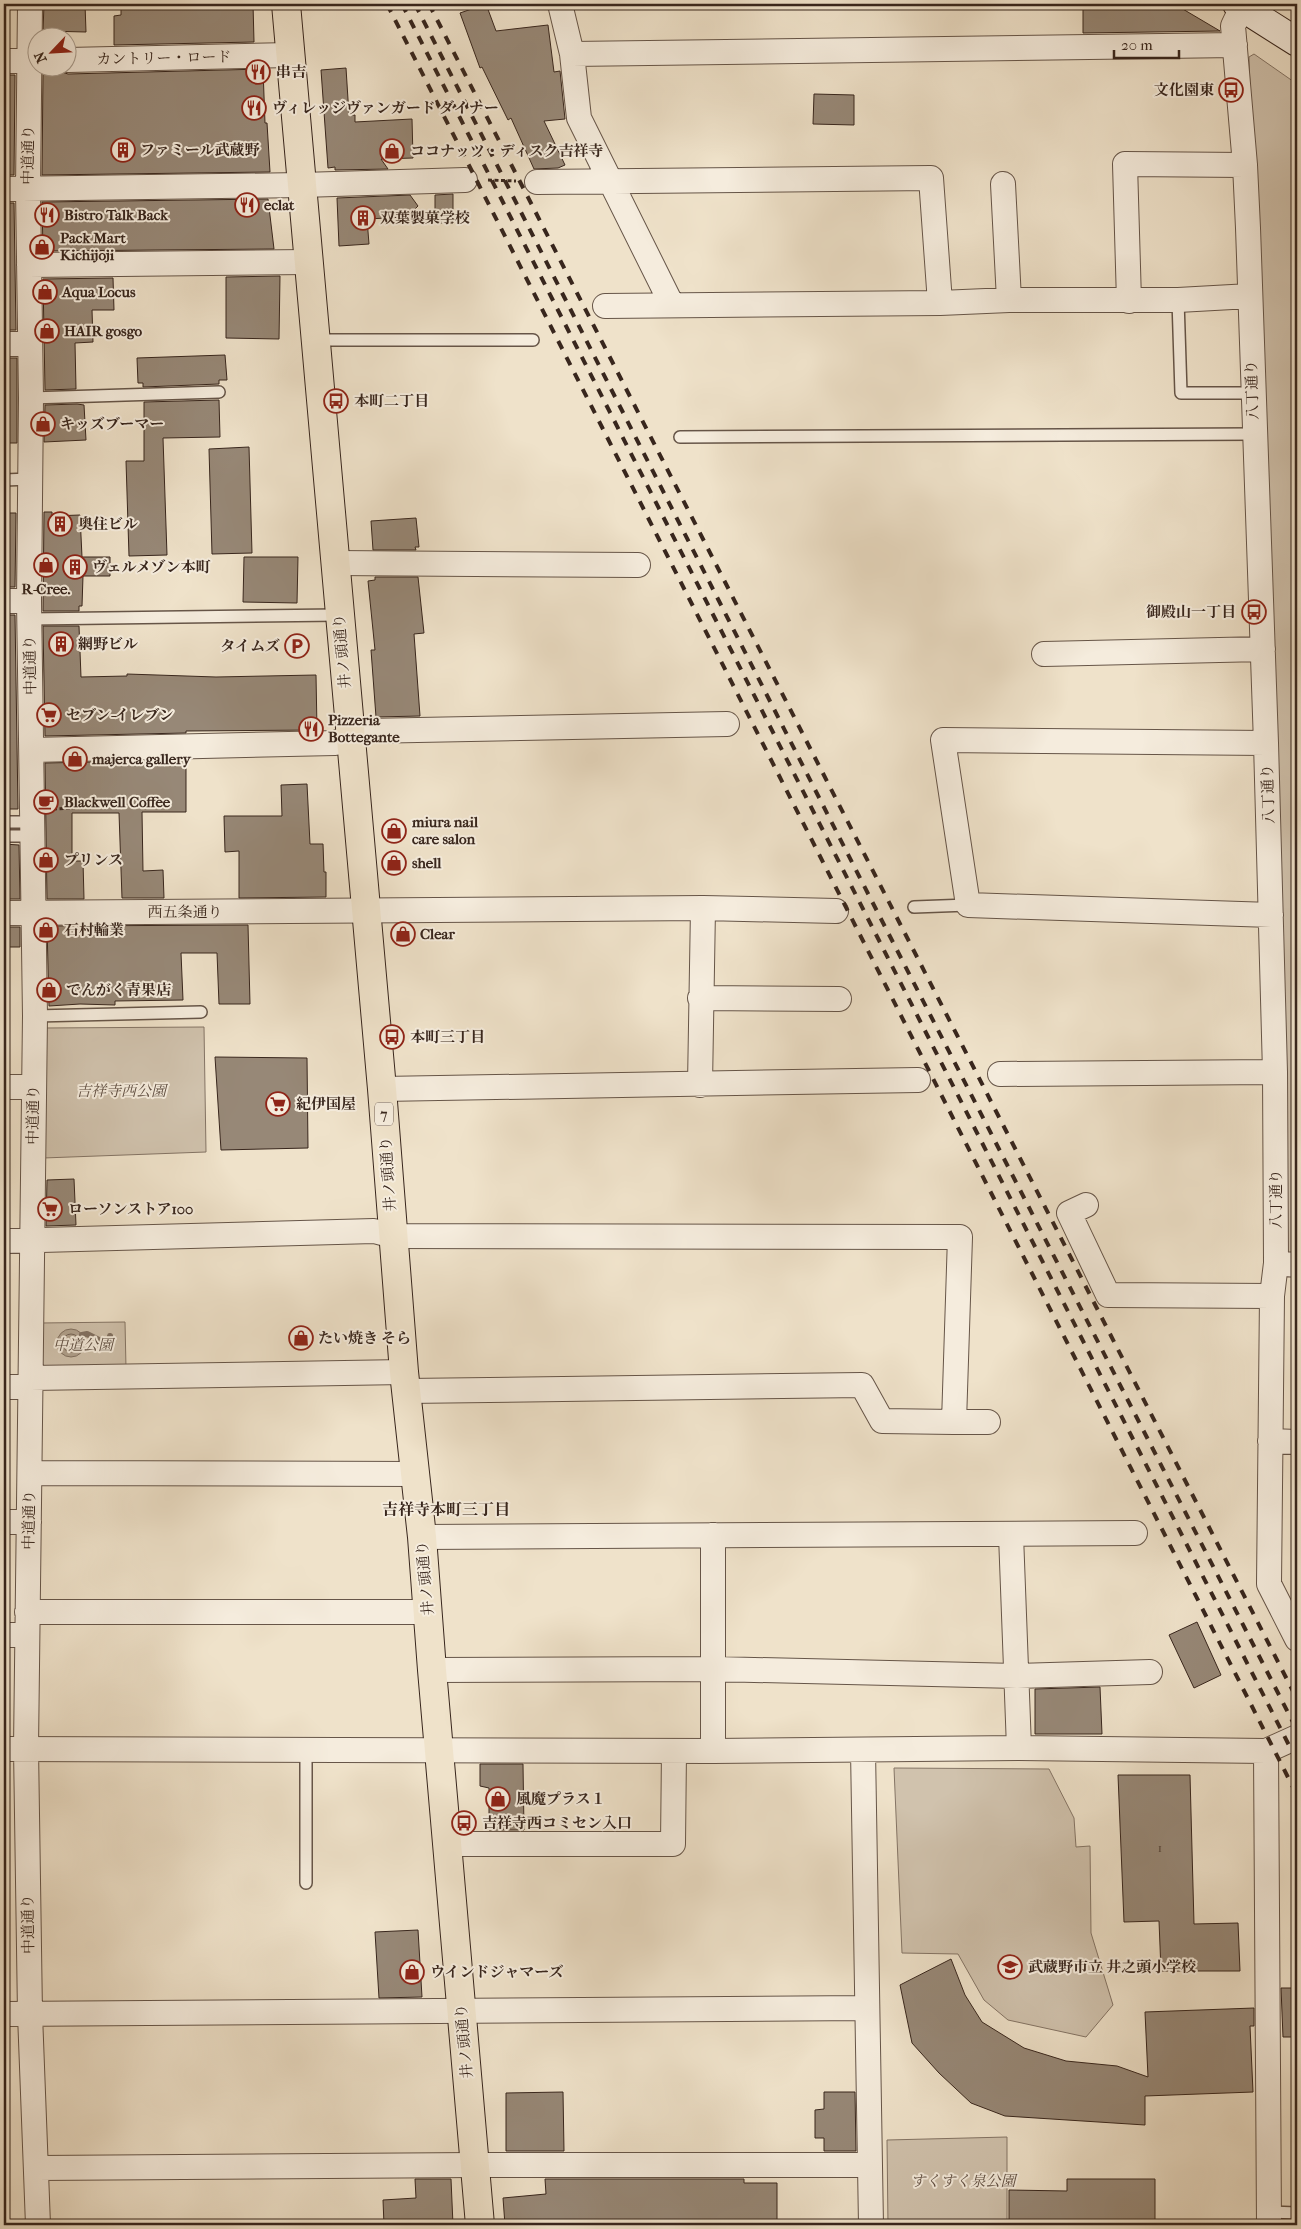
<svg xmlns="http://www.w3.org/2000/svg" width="1301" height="2229" viewBox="0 0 1301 2229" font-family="'IM FELL French Canon','Noto Serif JP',serif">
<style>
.green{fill:#d0c2ad;stroke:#847465}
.water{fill:#b1a28f;stroke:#817061}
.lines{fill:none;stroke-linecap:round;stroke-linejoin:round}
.shore{stroke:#746456;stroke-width:1}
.stream{stroke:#817061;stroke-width:6}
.building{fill:#978877;stroke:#38261d}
.lane-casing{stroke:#665548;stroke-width:14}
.street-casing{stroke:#665548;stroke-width:26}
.secondary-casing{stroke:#38261d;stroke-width:30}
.primary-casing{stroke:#38261d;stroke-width:30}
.path{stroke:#38261d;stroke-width:3;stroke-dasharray:4 2.5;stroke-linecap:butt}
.lane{stroke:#f5ecdd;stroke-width:11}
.street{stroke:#f5ecdd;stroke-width:24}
.secondary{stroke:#f5ecdd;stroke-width:28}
.primary{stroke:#efe2ca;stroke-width:28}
.rail{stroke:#38261d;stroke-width:4;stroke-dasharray:9 9;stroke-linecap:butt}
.labels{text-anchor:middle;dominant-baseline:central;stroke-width:4;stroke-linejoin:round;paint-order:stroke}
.number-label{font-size:12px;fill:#503e34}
.shield{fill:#f5ecdd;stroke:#716157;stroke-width:1}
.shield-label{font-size:14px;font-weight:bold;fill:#38261d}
.street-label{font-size:15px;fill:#38261d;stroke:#f5ecdd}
.poi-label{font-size:15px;font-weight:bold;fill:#38261d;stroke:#f5ecdd;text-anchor:start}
.park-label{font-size:15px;font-style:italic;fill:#5e4d41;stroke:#f5ecdd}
.neighbourhood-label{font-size:16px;font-weight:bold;fill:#38261d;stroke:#f5ecdd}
</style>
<rect width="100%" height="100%" fill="#efe2ca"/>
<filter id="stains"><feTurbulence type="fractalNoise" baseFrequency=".004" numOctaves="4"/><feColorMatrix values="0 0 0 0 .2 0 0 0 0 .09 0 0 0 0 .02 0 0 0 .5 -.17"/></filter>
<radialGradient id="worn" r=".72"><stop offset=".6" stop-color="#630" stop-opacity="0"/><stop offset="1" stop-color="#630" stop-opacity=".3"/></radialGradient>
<path class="green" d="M1254,54L1297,84V1257L1286,1256L1249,57Z
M204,1027L206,1152L43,1158L44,1028Z
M125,1322L126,1368L41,1369L40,1323Z
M894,1768L1049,1769L1074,1818L1076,1847L1090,1846L1091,1933L1113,2005L1086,2037L1008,2020L984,2000L958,1954L902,1953Z
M1007,2137V2225H888L887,2140Z"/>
<path class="water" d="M57 1343a14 14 0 1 1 28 0a14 14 0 1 1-28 0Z"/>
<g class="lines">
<path class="shore" d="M62 1343a9 9 0 1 1 18 0a9 9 0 1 1-18 0Z"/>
<path class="stream" d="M82,1335L87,1334L105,1343L109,1341L110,1336"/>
</g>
<path class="building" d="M44,4H85L86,32L43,31Z
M121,4H253L254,42L114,45V16L121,15Z
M486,4L496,31L548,25L554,72L560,71L565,119L544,121L565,165L558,168L534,169L511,118L508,120L482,67L480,68L460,13Z
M1083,4L1176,5L1220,31L1083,33Z
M50,68H57L62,72L68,74L263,69L265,123H267L270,172L42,175L43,73Z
M346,68L349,115H355V122L412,119L413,158L381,159L388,169L335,170V167L328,168L321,70Z
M4,75H15L14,175H4Z
M814,94L854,95V125L813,124Z
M453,194V223H435V195Z
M410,195L418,206L407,217L367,219L369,244L339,246L337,198Z
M268,199L274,249L43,251L42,202Z
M4,203H14L16,330H4Z
M280,276L279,339L226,338V277Z
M113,278L114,310H92L93,342L75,343L76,389L45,390L43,279Z
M225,355L227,380H219V384L143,387V383H138L137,358Z
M4,358H17V443H4Z
M219,400L220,437L163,438L167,555L129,556L126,461H144V402Z
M77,404L84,405L86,440L44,442L45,405Z
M249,447L252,553L212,554L209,449Z
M44,512H52V516L80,515L82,557H110V576H83L82,606H79V611H43Z
M4,513H16L15,587H4Z
M416,518L419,547H415L416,550H373L371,521Z
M244,557H298L297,603L243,602Z
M375,577H418L424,633L414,634L420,716L376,717L371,650H375L368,581L375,580Z
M4,615H15L18,809H4Z
M43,626H79L81,677L127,676V674L216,677L316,675L317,730L186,731V733L45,736Z
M186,760V812H142L143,871L163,870L164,898H122L119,813H72V861H83L84,899H47L45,763Z
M307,784L310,844H323L324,872H326V897L239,898V851L225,852L224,816H282L281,785Z
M4,844L19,845L20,899H4Z
M248,925L250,1004H219L217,953H181L183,1000L115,1001V1005L80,1004L49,1006L47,926Z
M4,927H20V947H4Z
M215,1057L307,1058L308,1148L221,1150Z
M74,1179L76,1225L46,1226L47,1180Z
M1197,1622L1221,1675L1194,1688L1169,1635Z
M1100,1687L1102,1734H1035V1689Z
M480,1764H523L524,1830H489V1788L480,1786Z
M1118,1775H1190L1194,1924L1238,1923L1240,1971H1161L1159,1921L1124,1922Z
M418,1930L422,1997L379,1998L375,1932Z
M951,1959L965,1995L982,2022L1024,2048L1066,2061L1117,2066L1148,2077L1145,2012L1254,2008V2026H1250L1253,2092L1145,2096V2125L1005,2116L971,2103L939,2073L912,2043L900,1985Z
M1281,1988H1297V2037H1283Z
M563,2092L564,2151H506V2093Z
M824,2092H855L856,2151H824V2138H815V2110L824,2109Z
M415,2179H451L453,2225H384L383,2200L416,2198Z
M545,2179H744V2183H777V2224L505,2225L503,2198L546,2194Z
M1067,2179H1155V2225H1009V2190L1067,2191Z"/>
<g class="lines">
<g class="lane-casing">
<path id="lane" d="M1178,300L1181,393H1252
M315,340H533
M31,398L219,392
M680,437L1254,434
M4,480L30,479
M30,619L338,615
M4,822H32
M4,836H33
M914,907L968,905
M35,1016L201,1012
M306,1883V1749
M1268,2212L1297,2213"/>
</g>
<g class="street-casing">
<path id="street" d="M30,4L28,189L31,398L29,601L35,1016L26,1748L30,2014L38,2225
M560,4L572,54L579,118L672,305
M1242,7L1233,26L1245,165L1248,228L1266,743L1275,1072L1276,1263L1272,1296L1269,1584L1297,1639
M572,54L1235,45
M68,60L290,55
M4,61H38
M537,182L931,178L940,303
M1003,184L1009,300
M4,189L302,185L465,180
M29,265L308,262
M1129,301L1125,164L1245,165
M605,306L940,303L1009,300H1178L1250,296
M4,344H29
M334,563L638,565
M4,601H29
M1044,654L1263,649
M1266,743L943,740L968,905L1271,915
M32,750L335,743L365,731L727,724
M4,913L703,908L836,911
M700,998L839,999
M1000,1074L1275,1072
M700,1085L703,908
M4,1087H33
M382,1089L918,1080
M1086,1205L1069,1213L1108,1295L1272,1296
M4,1241L374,1231L393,1236L960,1237L954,1422H988
M1276,1263L1297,1265
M31,1378L404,1372
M4,1387H31
M406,1391L862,1385L882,1421L954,1422
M1270,1441L1297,1442
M30,1473L416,1474
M4,1522H29
M1011,1535L1019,1748
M422,1537L1135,1533
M27,1612H428
M4,1635H26
M432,1670L715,1669L1017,1676L1150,1672
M4,1749L713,1751L1019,1748L1266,1751L1297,1737
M863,1750L871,2225
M713,1751V1535
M1266,1751L1269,2225
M448,1844H673L674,1751
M4,2014L866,2008
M37,2168L474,2165H870"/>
</g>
<g class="secondary-casing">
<path id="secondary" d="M1237,4L1297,42"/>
</g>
<g class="primary-casing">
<path id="primary" d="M286,4L382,1089L404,1372L422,1537L432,1670L480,2225"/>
</g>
<path class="path" d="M488,180L516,181
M53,809L75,808"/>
<use href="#lane" class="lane"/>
<use href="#street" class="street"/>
<use href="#secondary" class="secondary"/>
<use href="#primary" class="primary"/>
<path class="rail" d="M387,4L1297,1795
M402,4L1297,1761
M415,4L859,876L1297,1730
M429,4L1297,1699"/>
</g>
<defs>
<g id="restaurant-ring" transform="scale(1.25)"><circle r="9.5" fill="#f5ecdd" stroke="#8f2418" stroke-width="1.5"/><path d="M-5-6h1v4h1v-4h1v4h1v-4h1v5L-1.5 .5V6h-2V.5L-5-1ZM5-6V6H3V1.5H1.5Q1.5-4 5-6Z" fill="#8f2418"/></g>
<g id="bus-ring" transform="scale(1.25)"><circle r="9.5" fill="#f5ecdd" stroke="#8f2418" stroke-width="1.5"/><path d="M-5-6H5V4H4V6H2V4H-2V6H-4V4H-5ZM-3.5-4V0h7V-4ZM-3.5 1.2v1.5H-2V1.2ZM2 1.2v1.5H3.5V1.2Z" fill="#8f2418"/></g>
<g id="building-ring" transform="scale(1.25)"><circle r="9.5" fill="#f5ecdd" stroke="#8f2418" stroke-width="1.5"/><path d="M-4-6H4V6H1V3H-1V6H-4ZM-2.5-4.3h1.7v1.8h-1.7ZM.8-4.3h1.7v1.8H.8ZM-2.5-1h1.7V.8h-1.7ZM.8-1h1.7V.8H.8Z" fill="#8f2418"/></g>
<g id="shop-ring" transform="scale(1.25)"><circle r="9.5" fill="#f5ecdd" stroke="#8f2418" stroke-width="1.5"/><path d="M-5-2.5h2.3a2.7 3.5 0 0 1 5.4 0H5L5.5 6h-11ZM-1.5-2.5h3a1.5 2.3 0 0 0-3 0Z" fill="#8f2418"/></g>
<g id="parking-ring" transform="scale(1.25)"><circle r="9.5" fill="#f5ecdd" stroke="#8f2418" stroke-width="1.5"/><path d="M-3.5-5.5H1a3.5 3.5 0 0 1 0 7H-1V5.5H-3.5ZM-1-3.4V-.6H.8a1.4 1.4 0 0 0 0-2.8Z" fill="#8f2418"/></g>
<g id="supermarket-ring" transform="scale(1.25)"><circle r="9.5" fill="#f5ecdd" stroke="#8f2418" stroke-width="1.5"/><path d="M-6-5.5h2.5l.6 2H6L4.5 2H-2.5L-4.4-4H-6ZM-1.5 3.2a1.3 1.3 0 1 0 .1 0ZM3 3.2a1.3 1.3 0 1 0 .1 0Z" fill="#8f2418"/></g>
<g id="cafe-ring" transform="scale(1.25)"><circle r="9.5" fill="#f5ecdd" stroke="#8f2418" stroke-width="1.5"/><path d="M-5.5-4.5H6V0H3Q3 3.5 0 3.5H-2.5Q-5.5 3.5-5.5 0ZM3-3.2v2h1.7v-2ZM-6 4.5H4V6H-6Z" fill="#8f2418"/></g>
<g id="school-ring" transform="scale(1.25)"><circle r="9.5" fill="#f5ecdd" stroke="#8f2418" stroke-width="1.5"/><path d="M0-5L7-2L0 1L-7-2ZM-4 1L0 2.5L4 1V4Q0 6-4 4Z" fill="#8f2418"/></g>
</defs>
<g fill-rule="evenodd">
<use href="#restaurant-ring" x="258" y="72"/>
<use href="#bus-ring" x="1231" y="90"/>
<use href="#restaurant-ring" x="254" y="108"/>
<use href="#building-ring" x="123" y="150"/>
<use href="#shop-ring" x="392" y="151"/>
<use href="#restaurant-ring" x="247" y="205"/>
<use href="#restaurant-ring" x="47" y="215"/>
<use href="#building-ring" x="363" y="218"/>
<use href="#shop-ring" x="42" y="247"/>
<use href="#shop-ring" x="45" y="292"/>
<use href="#shop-ring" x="47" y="331"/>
<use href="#bus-ring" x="336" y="401"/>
<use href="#shop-ring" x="43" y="424"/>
<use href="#building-ring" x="60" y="524"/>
<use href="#shop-ring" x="46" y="565"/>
<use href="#building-ring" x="75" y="567"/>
<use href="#bus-ring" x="1254" y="612"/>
<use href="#building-ring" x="61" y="644"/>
<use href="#parking-ring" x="297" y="646"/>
<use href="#supermarket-ring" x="49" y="715"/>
<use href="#restaurant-ring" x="311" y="729"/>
<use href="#shop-ring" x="75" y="759"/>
<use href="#cafe-ring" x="46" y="802"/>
<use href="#shop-ring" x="394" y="831"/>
<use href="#shop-ring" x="46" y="860"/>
<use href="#shop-ring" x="394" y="863"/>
<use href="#shop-ring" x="46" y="930"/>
<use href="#shop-ring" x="403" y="934"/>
<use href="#shop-ring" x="49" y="990"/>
<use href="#bus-ring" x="392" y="1037"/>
<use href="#supermarket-ring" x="278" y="1104"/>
<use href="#supermarket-ring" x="50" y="1209"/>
<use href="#shop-ring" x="301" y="1338"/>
<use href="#shop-ring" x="498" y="1799"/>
<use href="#bus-ring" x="464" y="1823"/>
<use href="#school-ring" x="1010" y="1967"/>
<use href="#shop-ring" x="412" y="1972"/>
</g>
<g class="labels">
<g class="number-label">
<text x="1160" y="1848">1</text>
</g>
<rect class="shield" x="375" y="1102.5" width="18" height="23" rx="4"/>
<g class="shield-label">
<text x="384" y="1114">7</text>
</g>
<g class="street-label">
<text transform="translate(164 58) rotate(-1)">カントリー・ロード</text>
<text transform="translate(28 155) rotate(-89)">中道通り</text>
<text transform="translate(1252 390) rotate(-92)">八丁通り</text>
<text transform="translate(342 651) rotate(-95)">井ノ頭通り</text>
<text transform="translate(30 665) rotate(-91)">中道通り</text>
<text transform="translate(1268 794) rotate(-92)">八丁通り</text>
<text x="185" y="912">西五条通り</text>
<text transform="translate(33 1115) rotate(-89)">中道通り</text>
<text transform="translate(388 1174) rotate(-94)">井ノ頭通り</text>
<text transform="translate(1276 1199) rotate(-90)">八丁通り</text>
<text transform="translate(29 1520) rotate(-89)">中道通り</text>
<text transform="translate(425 1578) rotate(-95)">井ノ頭通り</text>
<text transform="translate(28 1924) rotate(-91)">中道通り</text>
<text transform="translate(464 2041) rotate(-95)">井ノ頭通り</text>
</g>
<g class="poi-label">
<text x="276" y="72">串吉</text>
<text x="1214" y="90" text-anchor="end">文化園東</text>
<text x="272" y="108">ヴィレッジヴァンガード ダイナー</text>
<text x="140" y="150">ファミール武蔵野</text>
<text x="410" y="151">ココナッツ・ディスク吉祥寺</text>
<text x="264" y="205">eclat</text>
<text x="64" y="215">Bistro Talk Back</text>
<text x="380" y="218">双葉製菓学校</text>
<text x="60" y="238">Pack Mart<tspan x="60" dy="17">Kichijoji</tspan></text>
<text x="62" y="292">Aqua Locus</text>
<text x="64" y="331">HAIR gosgo</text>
<text x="354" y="401">本町二丁目</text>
<text x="60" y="424">キッズブーマー</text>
<text x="78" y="524">奥住ビル</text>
<text x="92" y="567">ヴェルメゾン本町</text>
<text x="46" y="589" text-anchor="middle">R-Cree.</text>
<text x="1236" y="612" text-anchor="end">御殿山一丁目</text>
<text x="78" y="644">網野ビル</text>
<text x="280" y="646" text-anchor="end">タイムズ</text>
<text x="66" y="715">セブン-イレブン</text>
<text x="328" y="720">Pizzeria<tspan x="328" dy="17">Bottegante</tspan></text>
<text x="92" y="759">majerca gallery</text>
<text x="64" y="802">Blackwell Coffee</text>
<text x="412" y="822">miura nail<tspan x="412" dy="17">care salon</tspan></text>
<text x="64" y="860">プリンス</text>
<text x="412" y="863">shell</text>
<text x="64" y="930">石村輪業</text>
<text x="420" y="934">Clear</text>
<text x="66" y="990">でんがく青果店</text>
<text x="410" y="1037">本町三丁目</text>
<text x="296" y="1104">紀伊国屋</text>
<text x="68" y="1209">ローソンストア100</text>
<text x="318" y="1338">たい焼き そら</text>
<text x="516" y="1799">風魔プラス１</text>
<text x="482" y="1823">吉祥寺西コミセン入口</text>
<text x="1028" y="1967">武蔵野市立 井之頭小学校</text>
<text x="430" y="1972">ウインドジャマーズ</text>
</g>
<g class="park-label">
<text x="121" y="1091">吉祥寺西公園</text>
<text x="83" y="1345">中道公園</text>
<text x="963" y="2181">すくすく泉公園</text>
</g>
<g class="neighbourhood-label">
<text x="446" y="1509">吉祥寺本町三丁目</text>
</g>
</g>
<rect width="1301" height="2229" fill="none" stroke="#efe2ca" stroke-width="20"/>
<rect x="5" y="5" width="1291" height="2219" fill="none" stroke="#38261d" stroke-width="2.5"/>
<rect x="10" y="10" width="1281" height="2209" fill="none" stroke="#38261d"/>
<g transform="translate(52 52) rotate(245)"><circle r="24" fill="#f5ecdd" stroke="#a99d90"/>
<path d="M0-4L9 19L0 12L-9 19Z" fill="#8f2418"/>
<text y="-8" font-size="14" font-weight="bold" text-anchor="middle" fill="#38261d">N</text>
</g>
<path d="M1114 50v8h65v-8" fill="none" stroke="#38261d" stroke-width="2.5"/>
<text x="1121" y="50" font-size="15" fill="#38261d" stroke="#f5ecdd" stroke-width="4" paint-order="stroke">20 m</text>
<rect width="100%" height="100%" filter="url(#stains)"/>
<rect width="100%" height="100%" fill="url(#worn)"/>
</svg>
